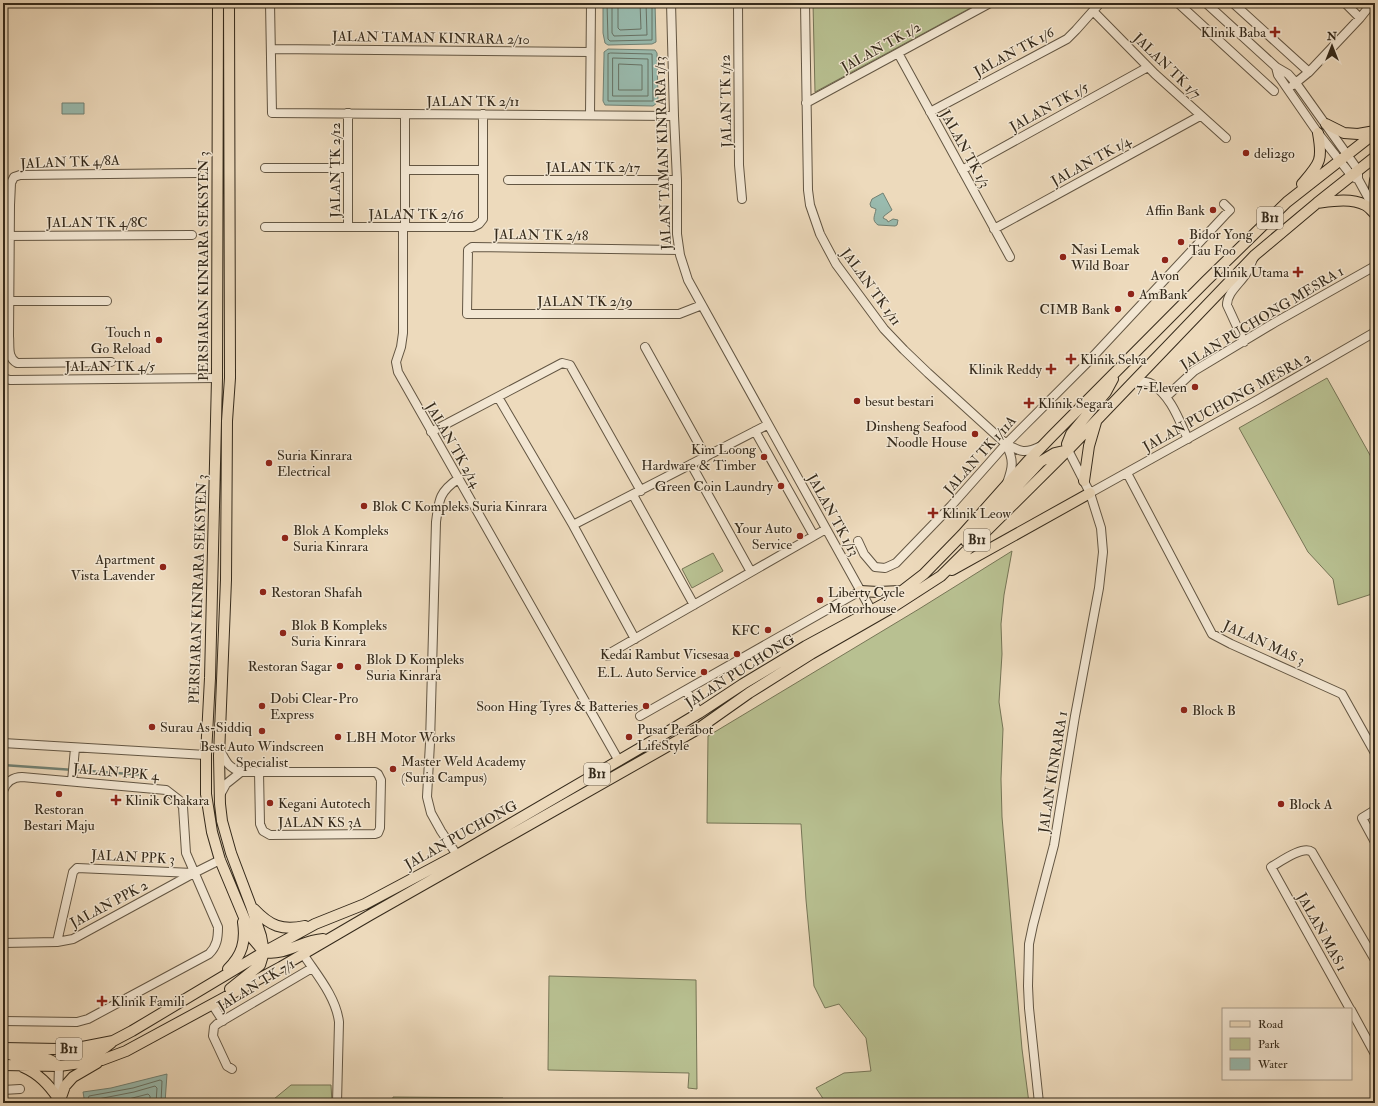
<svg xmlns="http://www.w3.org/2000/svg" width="1378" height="1106" viewBox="0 0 1378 1106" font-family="'IM FELL Double Pica',serif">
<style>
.green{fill:#b8c091;stroke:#767556}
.water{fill:#99bbaf;stroke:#718174}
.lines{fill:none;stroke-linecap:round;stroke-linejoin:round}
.shore{stroke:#677265;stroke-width:1}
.stream{stroke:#718174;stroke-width:2.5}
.minor-casing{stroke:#635643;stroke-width:10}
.major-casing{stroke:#352a1b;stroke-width:12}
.minor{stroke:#f3e7d3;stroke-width:8}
.major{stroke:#eddabc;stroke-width:10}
.poi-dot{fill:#8f2418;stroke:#f3e7d3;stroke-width:1.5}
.labels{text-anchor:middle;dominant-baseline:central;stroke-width:3;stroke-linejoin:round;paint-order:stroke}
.shield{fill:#f3e7d3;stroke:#6e6352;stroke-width:1}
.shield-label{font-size:13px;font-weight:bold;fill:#352a1b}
.poi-label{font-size:14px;fill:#352a1b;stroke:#f3e7d3;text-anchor:start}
.street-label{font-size:14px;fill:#352a1b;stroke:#f3e7d3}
</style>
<rect width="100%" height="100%" fill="#eddabc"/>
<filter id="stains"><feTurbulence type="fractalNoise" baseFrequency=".005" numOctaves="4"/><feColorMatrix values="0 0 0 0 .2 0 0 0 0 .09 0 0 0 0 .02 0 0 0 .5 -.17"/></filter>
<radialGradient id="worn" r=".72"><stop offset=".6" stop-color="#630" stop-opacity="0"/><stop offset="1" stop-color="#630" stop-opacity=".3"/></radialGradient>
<path class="green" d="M813,3H971L974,6L815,92Z
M1327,378L1375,464V593L1338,605L1333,579L1308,552L1239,428Z
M1012,551L1004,595L1001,624L1002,654L999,702L1003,729L1001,779L1002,817L1022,1049L1029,1103H826L816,1088L844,1073L871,1071L866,1038L839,1004L825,1008L814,986L806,900L801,824L707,823L708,736L919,609Z
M713,553L723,571L692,588L682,569Z
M549,976L696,980L697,1089L688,1088L689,1073L548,1070Z
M291,1085H331L332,1103H274V1099Z
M393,1097L503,1098V1103H392Z"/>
<path class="water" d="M603,3H655L656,42L652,44L608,45L605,43L603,33Z
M608,49L655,50L657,53L658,99L657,103L653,106L605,105L603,101L604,56V52Z
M62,103H84V114H62Z
M883,193L892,210L884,216L883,218L887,220L888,222L893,219L898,220L897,225L895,226L878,225C871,220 875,216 876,209L871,207L870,204L872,199Z
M167,1074L165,1103H81L84,1098L83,1092L111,1088Z"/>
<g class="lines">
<path class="shore" d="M607,3L608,39L610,41L652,40V3
M612,3V33L614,36L647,35L646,3
M618,3V28L620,30L641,29L640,3
M611,53L652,54L653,101H608V54Z
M613,58L648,59V96H613Z
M619,64L642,65V90H619Z
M86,1103L89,1096L133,1088L160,1080L162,1081L161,1103
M91,1103L93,1100L134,1092L155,1086L157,1088L156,1103
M113,1103L148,1094L150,1096V1103"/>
<path class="stream" d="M3,765L145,775"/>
<g class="minor-casing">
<path id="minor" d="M270,3L272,113L674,116
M671,3L674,116L677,180V234L680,255L688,280L874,615
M738,3L739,165L742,199
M805,3L808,190L810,205L820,234L836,264L884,329L904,350L928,373L1006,444C1021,452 1025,454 1041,446
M1178,3L1274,91
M1206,3L1276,67L1288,74L1296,83L1358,170V179L1375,210
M1233,3L1309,72
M1345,3L1360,18
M1093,11L1155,74L1226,138
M271,49L590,52
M898,53L1010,257
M1276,67L1278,75L1318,133L1351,175L1355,178
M1293,85L1309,72L1360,18L1368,8L1367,3
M806,103L990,3
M930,112L1067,39L1076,30L1100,3
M348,113V227
M405,114V227
M590,115L591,3
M265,168H348
M405,170H483
M962,170L1148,67
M508,180H677
M265,227H473L479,224L483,219V114
M403,227V333L401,347L396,362L398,372L619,761
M994,229L1200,116
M3,236L192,235
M679,250L472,247L468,250L467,314H679L702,305
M9,301H107
M1244,342L1227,305C1227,292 1241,283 1247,272C1249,268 1251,264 1253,259
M645,347L706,457
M111,362L17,363C7,358 10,346 9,336L10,205L11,183L14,177L20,175L196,173
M3,378L10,380L217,378
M1134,381C1140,381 1147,381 1152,384C1171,396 1179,420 1188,439
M498,397L573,525L635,639
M1166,397L1194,371L1274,323L1375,266
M755,431L814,536
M431,432L562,363L570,365L641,491
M1006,444C1014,460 1013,467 1007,483
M691,464L751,572
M1127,473L1212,634L1231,644L1342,694L1375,753
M1090,493L1259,399L1375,332
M633,495L694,605
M573,525L767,425
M858,541L864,554L875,567L885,568L896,563L951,506L1006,444L1085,365L1225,215L1230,210L1224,204
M608,656L610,653L826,529
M686,690L699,713
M640,716L860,591
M3,743L206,755
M220,750C226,762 228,767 241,772H375L378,774L381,780L380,828L378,833L375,834L270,835L263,831L260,824L259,772
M72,781L75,748
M3,791C6,782 13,777 22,777L166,790L179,800L183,807L186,853L218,927C218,938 217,946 209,954L88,1019L77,1022L3,1021
M220,795L226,784L241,772
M1375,810L1362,818L1375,842
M457,855L441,831L431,813L427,797L430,743L436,522C439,500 439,492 458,479
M57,942L73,872L77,868L193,873
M3,943L57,942L73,939L194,873L220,860
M303,954C317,975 336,997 339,1022L337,1103
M212,1004L223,1021
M1350,1009L1271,867C1280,862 1303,845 1312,852L1375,960
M1351,1010L1375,1054
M232,1069L227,1066L213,1036L214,1027L217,1024L312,968
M3,1090L20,1089
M58,1098L59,1066
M1039,1103L1029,1008L1028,986L1029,944L1033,925L1054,845L1075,716L1099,588L1103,552L1101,528L1090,493L1068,450"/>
</g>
<g class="major-casing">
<path id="major" d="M218,3L217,378L210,678L206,755V794L212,832L220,860L253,939L264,952
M229,3L230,378L227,421L226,580L219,756L220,804L222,821L231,853L251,906L261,936L264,952L260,965L230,989
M1326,124L1344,133L1358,134L1375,131
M1375,180L1374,189L1375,195
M1302,184C1320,163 1323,161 1318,133
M1317,203C1333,201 1351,198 1365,205C1369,207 1372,211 1375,214
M1068,450L1067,444L1071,434L1106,392L1113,379
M1084,481L1089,446L1096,422
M966,541L1040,462L1055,453L1068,450
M952,570L1090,493
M860,591L878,592L901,591
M254,909C270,926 282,931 305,926
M264,952C286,956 302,940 323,939
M228,969C242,955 246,942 243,922
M3,1048L59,1049H72L113,1041L132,1031L264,952L315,924L365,904L457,855L654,740L699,713L743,684L806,646L889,601L924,574L962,535L1027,462L1052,436L1206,281L1287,202L1375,133
M3,1050C22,1065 41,1049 59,1066
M79,1058C90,1056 102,1051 111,1043
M3,1065L59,1066L102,1060L126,1051L281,967L370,915L698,729L749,693L811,654L893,607L941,576L1068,450L1255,255L1317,203L1375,157
M23,1067C39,1074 48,1084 58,1098
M59,1103L65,1086L73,1077L97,1063"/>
</g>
<use href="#minor" class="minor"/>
<use href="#major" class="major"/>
</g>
<g class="poi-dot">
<path d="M1273 26h4v4h4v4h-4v4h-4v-4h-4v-4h4z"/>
<circle cx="1246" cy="153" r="4"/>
<circle cx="1213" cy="210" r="4"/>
<circle cx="1181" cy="242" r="4"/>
<circle cx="1063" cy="257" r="4"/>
<circle cx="1165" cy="260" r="4"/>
<path d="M1296 266h4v4h4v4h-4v4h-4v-4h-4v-4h4z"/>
<circle cx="1131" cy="294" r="4"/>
<circle cx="1118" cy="309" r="4"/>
<circle cx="159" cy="340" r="4"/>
<path d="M1069 353h4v4h4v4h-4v4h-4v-4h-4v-4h4z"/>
<path d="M1049 363h4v4h4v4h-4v4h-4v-4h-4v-4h4z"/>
<circle cx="1195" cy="387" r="4"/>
<circle cx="857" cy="401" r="4"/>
<path d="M1027 397h4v4h4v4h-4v4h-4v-4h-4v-4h4z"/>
<circle cx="975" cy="434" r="4"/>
<circle cx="764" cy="457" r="4"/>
<circle cx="269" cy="463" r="4"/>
<circle cx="781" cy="486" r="4"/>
<circle cx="364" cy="506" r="4"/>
<path d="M931 507h4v4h4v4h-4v4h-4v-4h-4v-4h4z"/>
<circle cx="800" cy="536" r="4"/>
<circle cx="285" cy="538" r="4"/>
<circle cx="163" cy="567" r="4"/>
<circle cx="263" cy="592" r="4"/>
<circle cx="820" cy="600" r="4"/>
<circle cx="768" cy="630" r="4"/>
<circle cx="283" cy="633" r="4"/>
<circle cx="737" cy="654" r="4"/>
<circle cx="340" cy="666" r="4"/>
<circle cx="358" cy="667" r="4"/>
<circle cx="704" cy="672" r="4"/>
<circle cx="262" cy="706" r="4"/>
<circle cx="646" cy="706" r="4"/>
<circle cx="1184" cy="710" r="4"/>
<circle cx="152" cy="727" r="4"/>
<circle cx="262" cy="731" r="4"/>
<circle cx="338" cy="737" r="4"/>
<circle cx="629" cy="737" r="4"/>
<circle cx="393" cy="769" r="4"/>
<circle cx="59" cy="794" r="4"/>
<path d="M114 794h4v4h4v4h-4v4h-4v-4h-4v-4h4z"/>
<circle cx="270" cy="803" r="4"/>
<circle cx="1281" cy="804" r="4"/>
<path d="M100 995h4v4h4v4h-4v4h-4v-4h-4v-4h4z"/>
</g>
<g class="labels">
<g class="shield">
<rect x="1257" y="207" width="26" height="22" rx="3"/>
<rect x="964" y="529" width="26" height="22" rx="3"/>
<rect x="584" y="763" width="26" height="22" rx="3"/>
<rect x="56" y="1038" width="26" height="22" rx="3"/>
</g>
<g class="shield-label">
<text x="1270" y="218">B11</text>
<text x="977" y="540">B11</text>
<text x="597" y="774">B11</text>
<text x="69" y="1049">B11</text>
</g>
<g class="poi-label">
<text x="1266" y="32" text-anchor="end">Klinik Baba</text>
<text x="1254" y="153">deli2go</text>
<text x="1205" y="210" text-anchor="end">Affin Bank</text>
<text x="1189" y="234">Bidor Yong<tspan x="1189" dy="16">Tau Foo</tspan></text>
<text x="1071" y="249">Nasi Lemak<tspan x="1071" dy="16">Wild Boar</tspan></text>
<text x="1289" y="272" text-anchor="end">Klinik Utama</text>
<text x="1165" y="275" text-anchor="middle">Avon</text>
<text x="1139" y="294">AmBank</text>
<text x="1110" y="309" text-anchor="end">CIMB Bank</text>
<text x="151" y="332" text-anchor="end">Touch n<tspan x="151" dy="16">Go Reload</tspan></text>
<text x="1080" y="359">Klinik Selva</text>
<text x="1042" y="369" text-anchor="end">Klinik Reddy</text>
<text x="1187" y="387" text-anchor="end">7-Eleven</text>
<text x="865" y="401">besut bestari</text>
<text x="1038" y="403">Klinik Segara</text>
<text x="967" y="426" text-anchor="end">Dinsheng Seafood<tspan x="967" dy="16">Noodle House</tspan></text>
<text x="756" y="449" text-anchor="end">Kim Loong<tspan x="756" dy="16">Hardware &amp; Timber</tspan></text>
<text x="277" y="455">Suria Kinrara<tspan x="277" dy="16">Electrical</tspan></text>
<text x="773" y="486" text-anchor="end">Green Coin Laundry</text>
<text x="372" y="506">Blok C Kompleks Suria Kinrara</text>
<text x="942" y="513">Klinik Leow</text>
<text x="792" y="528" text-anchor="end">Your Auto<tspan x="792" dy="16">Service</tspan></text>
<text x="293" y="530">Blok A Kompleks<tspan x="293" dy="16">Suria Kinrara</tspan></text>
<text x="155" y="559" text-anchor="end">Apartment<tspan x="155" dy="16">Vista Lavender</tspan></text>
<text x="271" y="592">Restoran Shafah</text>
<text x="828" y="592">Liberty Cycle<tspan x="828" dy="16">Motorhouse</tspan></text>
<text x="291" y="625">Blok B Kompleks<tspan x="291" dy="16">Suria Kinrara</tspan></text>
<text x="760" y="630" text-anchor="end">KFC</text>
<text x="729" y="654" text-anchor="end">Kedai Rambut Vicsesaa</text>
<text x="366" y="659">Blok D Kompleks<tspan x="366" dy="16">Suria Kinrara</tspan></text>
<text x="332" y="666" text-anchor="end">Restoran Sagar</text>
<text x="696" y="672" text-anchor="end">E.L. Auto Service</text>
<text x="270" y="698">Dobi Clear-Pro<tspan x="270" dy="16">Express</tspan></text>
<text x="638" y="706" text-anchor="end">Soon Hing Tyres &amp; Batteries</text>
<text x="1192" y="710">Block B</text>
<text x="160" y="727">Surau As-Siddiq</text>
<text x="637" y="729">Pusat Perabot<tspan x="637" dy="16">LifeStyle</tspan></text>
<text x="346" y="737">LBH Motor Works</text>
<text x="262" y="746" text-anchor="middle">Best Auto Windscreen<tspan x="262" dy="16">Specialist</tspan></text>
<text x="401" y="761">Master Weld Academy<tspan x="401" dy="16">(Suria Campus)</tspan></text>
<text x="125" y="800">Klinik Chakara</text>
<text x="278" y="803">Kegani Autotech</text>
<text x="1289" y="804">Block A</text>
<text x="59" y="809" text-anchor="middle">Restoran<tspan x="59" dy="16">Bestari Maju</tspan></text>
<text x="111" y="1001">Klinik Famili</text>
</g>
<g class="street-label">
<text transform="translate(431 38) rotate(1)">JALAN TAMAN KINRARA 2/10</text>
<text transform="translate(881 47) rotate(-29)">JALAN TK 1/2</text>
<text transform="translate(1014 52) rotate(-28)">JALAN TK 1/6</text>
<text transform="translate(1167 66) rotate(44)">JALAN TK 1/7</text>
<text x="473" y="101">JALAN TK 2/11</text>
<text transform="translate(726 101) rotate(-91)">JALAN TK 1/12</text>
<text transform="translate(1049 107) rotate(-29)">JALAN TK 1/5</text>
<text transform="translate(965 149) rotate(61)">JALAN TK 1/3</text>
<text transform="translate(663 153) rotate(-92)">JALAN TAMAN KINRARA 1/13</text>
<text transform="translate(1091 161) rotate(-29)">JALAN TK 1/4</text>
<text transform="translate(70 162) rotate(-2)">JALAN TK 4/8A</text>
<text x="593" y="167">JALAN TK 2/17</text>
<text transform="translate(335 170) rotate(-90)">JALAN TK 2/12</text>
<text x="416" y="214">JALAN TK 2/16</text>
<text x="97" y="222">JALAN TK 4/8C</text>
<text transform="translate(541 235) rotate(1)">JALAN TK 2/18</text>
<text transform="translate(203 266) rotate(-90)">PERSIARAN KINRARA SEKSYEN 3</text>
<text transform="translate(871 287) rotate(54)">JALAN TK 1/11</text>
<text x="585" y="301">JALAN TK 2/19</text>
<text transform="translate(1262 318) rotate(-31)">JALAN PUCHONG MESRA 1</text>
<text x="110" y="366">JALAN TK 4/5</text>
<text transform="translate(1227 402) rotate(-29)">JALAN PUCHONG MESRA 2</text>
<text transform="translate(453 445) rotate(60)">JALAN TK 2/14</text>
<text transform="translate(980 455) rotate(-48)">JALAN TK 1/11A</text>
<text transform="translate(833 515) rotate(61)">JALAN TK 1/13</text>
<text transform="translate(198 589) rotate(-88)">PERSIARAN KINRARA SEKSYEN 3</text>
<text transform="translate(1264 643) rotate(25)">JALAN MAS 3</text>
<text transform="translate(740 671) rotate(-32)">JALAN PUCHONG</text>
<text transform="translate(116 772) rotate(5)">JALAN PPK 4</text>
<text transform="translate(1053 772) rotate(-81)">JALAN KINRARA 1</text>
<text x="320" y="822">JALAN KS 3A</text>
<text transform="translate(461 835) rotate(-29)">JALAN PUCHONG</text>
<text transform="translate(133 857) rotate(3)">JALAN PPK 3</text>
<text transform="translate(109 904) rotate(-28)">JALAN PPK 2</text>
<text transform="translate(1322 932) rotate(61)">JALAN MAS 1</text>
<text transform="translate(256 985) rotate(-31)">JALAN TK 7/1</text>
</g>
</g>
<rect width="1378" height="1106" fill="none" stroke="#eddabc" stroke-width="16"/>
<rect x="4" y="4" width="1370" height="1098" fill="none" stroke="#352a1b" stroke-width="2"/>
<rect x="8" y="8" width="1362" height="1090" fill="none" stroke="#352a1b"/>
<rect x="1222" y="1008" width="130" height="72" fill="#f3e7d3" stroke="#a79b89"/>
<rect x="1230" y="1021" width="20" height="6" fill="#eddabc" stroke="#a79b89"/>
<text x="1258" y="1028" font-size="12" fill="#352a1b">Road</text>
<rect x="1230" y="1038" width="20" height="12" fill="#b8c091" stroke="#a79b89"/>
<text x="1258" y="1048" font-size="12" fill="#352a1b">Park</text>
<rect x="1230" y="1058" width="20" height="12" fill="#99bbaf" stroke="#a79b89"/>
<text x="1258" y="1068" font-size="12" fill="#352a1b">Water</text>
<g transform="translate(1332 46)" stroke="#f3e7d3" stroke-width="3" paint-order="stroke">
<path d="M0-3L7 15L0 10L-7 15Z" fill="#352a1b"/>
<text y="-6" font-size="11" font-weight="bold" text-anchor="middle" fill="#352a1b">N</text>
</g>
<rect width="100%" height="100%" filter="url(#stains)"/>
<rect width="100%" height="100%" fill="url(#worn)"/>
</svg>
